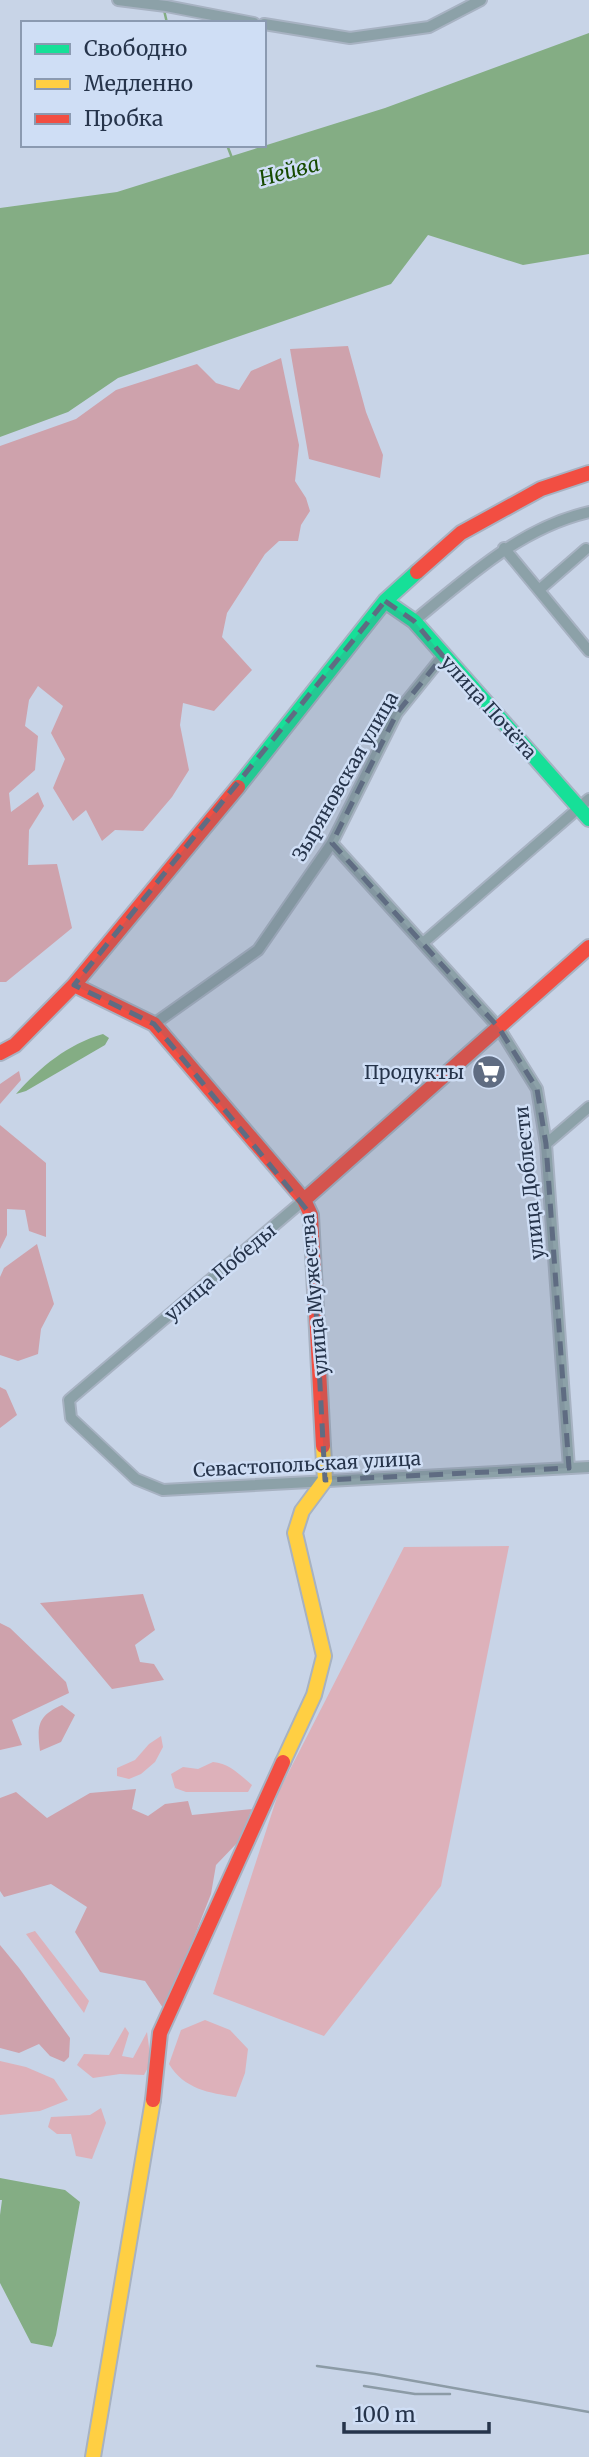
<svg xmlns="http://www.w3.org/2000/svg" width="589" height="2457" viewBox="0 0 589 2457" font-family="Merriweather,serif">
<style>
.green{fill:#ddb1ba}
.forest{fill:#cea2ac}
.water{fill:#84ad84}
.lines{fill:none;stroke-linecap:round;stroke-linejoin:round}
.stream{stroke:#84ad84;stroke-width:2.5}
.street-casing{stroke:#a7b2c2;stroke-width:14}
.fast-casing{stroke:#a7b2c2;stroke-width:18}
.slow-casing{stroke:#a7b2c2;stroke-width:18}
.jam-casing{stroke:#a7b2c2;stroke-width:18}
.street{stroke:#8ca1a8;stroke-width:10}
.fast{stroke:#16e098;stroke-width:14}
.slow{stroke:#ffcf43;stroke-width:14}
.jam{stroke:#f24e42;stroke-width:14}
.rail{stroke:#8c9ba6;stroke-width:2.5}
.marked{fill:#5f6c82;fill-opacity:0.2;stroke:#5f6c82;stroke-width:5;stroke-dasharray:14 9;stroke-linejoin:round}
.labels{text-anchor:middle;dominant-baseline:central;stroke-width:5;stroke-linejoin:round;paint-order:stroke}
.street-label{font-size:19px;fill:#26344b;stroke:#cfdef5}
.poi-label{font-size:19px;fill:#26344b;stroke:#cfdef5;text-anchor:end}
.water-label{font-size:21px;font-style:italic;fill:#164a00;stroke:#cfdef5}
</style>
<rect width="100%" height="100%" fill="#c8d4e7"/>
<path class="green" d="M509,1546L441,1886L324,2036L213,1994L279,1791L404,1547Z
M161,1736L163,1747L155,1762L141,1774L129,1779L117,1776V1768L135,1760L149,1744Z
M213,1762C229,1763 240,1775 252,1785L248,1792H186L175,1788L171,1774L183,1767L198,1769Z
M35,1931L89,2001L84,2013L26,1934Z
M205,2020L230,2030L248,2049L245,2073L236,2097C209,2093 184,2089 169,2064L181,2030Z
M125,2027L129,2033L122,2056L133,2058L147,2032L151,2062L144,2075L120,2074L93,2078L77,2065L84,2054L109,2055Z
M0,2061L26,2067L54,2079L68,2100L40,2111L0,2115Z
M101,2108L106,2123L92,2159L76,2156L71,2134H57L48,2127L51,2117L90,2115Z"/>
<path class="forest" d="M348,346L366,412L383,455L380,478L309,459L290,349Z
M281,358L299,445L295,481L306,498L310,511L301,525L298,541H279L265,554L227,613L222,637L252,670L214,711L183,703L180,725L189,770L172,797L143,831L115,830L102,841L86,810L73,821L53,788L65,759L51,733L63,706L38,686L29,700L25,726L38,736L35,770L9,793L11,812L38,792L44,806L29,830L28,865L57,864L72,928L6,982H0V446L76,419L116,390L197,364L216,383L239,390L251,371Z
M19,1071L21,1080L0,1104V1084Z
M0,1125L46,1163V1237L29,1231L25,1210L7,1209V1235L0,1249Z
M37,1244L54,1304L41,1329L38,1354L18,1361L0,1355V1277L4,1268Z
M0,1387L6,1390L17,1415L0,1428Z
M143,1594L155,1630L135,1645L140,1662L154,1664L164,1680L112,1689L40,1603Z
M0,1623L10,1628L66,1682L69,1693L12,1720L22,1745L0,1750Z
M62,1705L75,1715L61,1742L40,1751C37,1726 37,1716 62,1705Z
M136,1789L132,1809L148,1816L165,1804L188,1801L192,1815L252,1809L238,1842L216,1865L211,1894L165,2011L145,1981L100,1972L75,1932L87,1907L51,1884L4,1897L0,1891V1798L16,1792L47,1818L90,1793Z
M0,1945L19,1968L70,2038L69,2057L64,2062L50,2056L39,2044L19,2053L0,2048Z"/>
<path class="water" d="M589,33V254L523,265L428,235L391,284L118,378L68,412L0,437V208L117,192L385,108Z
M103,1034L109,1038L105,1045L26,1091L16,1094C40,1067 68,1044 103,1034Z
M0,2178L65,2190L80,2202L56,2335L52,2347L31,2343L0,2283V2215L2,2200H0Z"/>
<g class="lines">
<path class="stream" d="M164,10L167,23
M227,145L232,158"/>
<g class="street-casing">
<path id="street" d="M118,0L166,6L254,23
M264,24L350,38L429,27L481,0
M504,548L589,651
M539,590L586,549
M414,621C468,577 520,528 589,512
M332,843L499,1028L537,1089L546,1144L569,1468
M423,943L589,799
M154,1024L258,950L332,843L397,713L443,656
M546,1144L589,1107
M304,1200L69,1400L71,1418L136,1479L163,1490L589,1467"/>
</g>
<g class="fast-casing">
<path id="fast" d="M385,601L414,621L589,819
M238,787L385,601L417,572"/>
</g>
<g class="slow-casing">
<path id="slow" d="M283,1762L314,1695L324,1656L295,1533L302,1511L325,1480L323,1446
M93,2457L153,2100"/>
</g>
<g class="jam-casing">
<path id="jam" d="M417,572L461,533L541,489L589,473
M74,985L154,1024L304,1200L311,1215L323,1446
M0,1053L15,1045L74,985L238,787
M304,1200L589,947
M153,2100L160,2033L283,1762"/>
</g>
<use href="#street" class="street"/>
<use href="#fast" class="fast"/>
<use href="#slow" class="slow"/>
<use href="#jam" class="jam"/>
<path class="rail" d="M317,2366L375,2374L589,2412
M364,2386L415,2394H450"/>
</g>
<path class="marked" d="M385,601L414,621L443,656L397,713L332,843L499,1028L537,1089L546,1144L569,1468L325,1480L311,1215L154,1024L74,985Z"/>
<defs>
<g id="supermarket-disc" transform="scale(1.75)"><circle r="9.5" fill="#5f6c82" stroke="#cfdef5"/><path d="M-6-5.5h2.5l.6 2H6L4.5 2H-2.5L-4.4-4H-6ZM-1.5 3.2a1.3 1.3 0 1 0 .1 0ZM3 3.2a1.3 1.3 0 1 0 .1 0Z" fill="#fff"/></g>
</defs>
<g fill-rule="evenodd">
<use href="#supermarket-disc" x="489" y="1072"/>
</g>
<g class="labels">
<g class="street-label">
<text transform="translate(489 707) rotate(48)">улица Почёта</text>
<text transform="translate(345 776) rotate(-60)">Зыряновская улица</text>
<text transform="translate(529 1183) rotate(-96)">улица Доблести</text>
<text transform="translate(220 1272) rotate(-40)">улица Победы</text>
<text transform="translate(314 1295) rotate(-95)">улица Мужества</text>
<text transform="translate(307 1464) rotate(-3)">Севастопольская улица</text>
</g>
<g class="poi-label">
<text x="464" y="1072">Продукты</text>
</g>
<g class="water-label">
<text transform="translate(289 171) rotate(-15)">Нейва</text>
</g>
</g>
<rect x="21" y="21" width="245" height="126" fill="#cfdef5" stroke="#8b9ab1" stroke-width="2"/>
<rect x="35" y="44" width="35" height="10" fill="#16e098" stroke="#8b9ab1" stroke-width="2"/>
<text x="84" y="56" font-size="21" fill="#26344b">Свободно</text>
<rect x="35" y="79" width="35" height="10" fill="#ffcf43" stroke="#8b9ab1" stroke-width="2"/>
<text x="84" y="91" font-size="21" fill="#26344b">Медленно</text>
<rect x="35" y="114" width="35" height="10" fill="#f24e42" stroke="#8b9ab1" stroke-width="2"/>
<text x="84" y="126" font-size="21" fill="#26344b">Пробка</text>
<path d="M344 2422v10h145v-10" fill="none" stroke="#26344b" stroke-width="3.5"/>
<text x="354" y="2422" font-size="21" fill="#26344b" stroke="#cfdef5" stroke-width="5" paint-order="stroke">100 m</text>
</svg>
